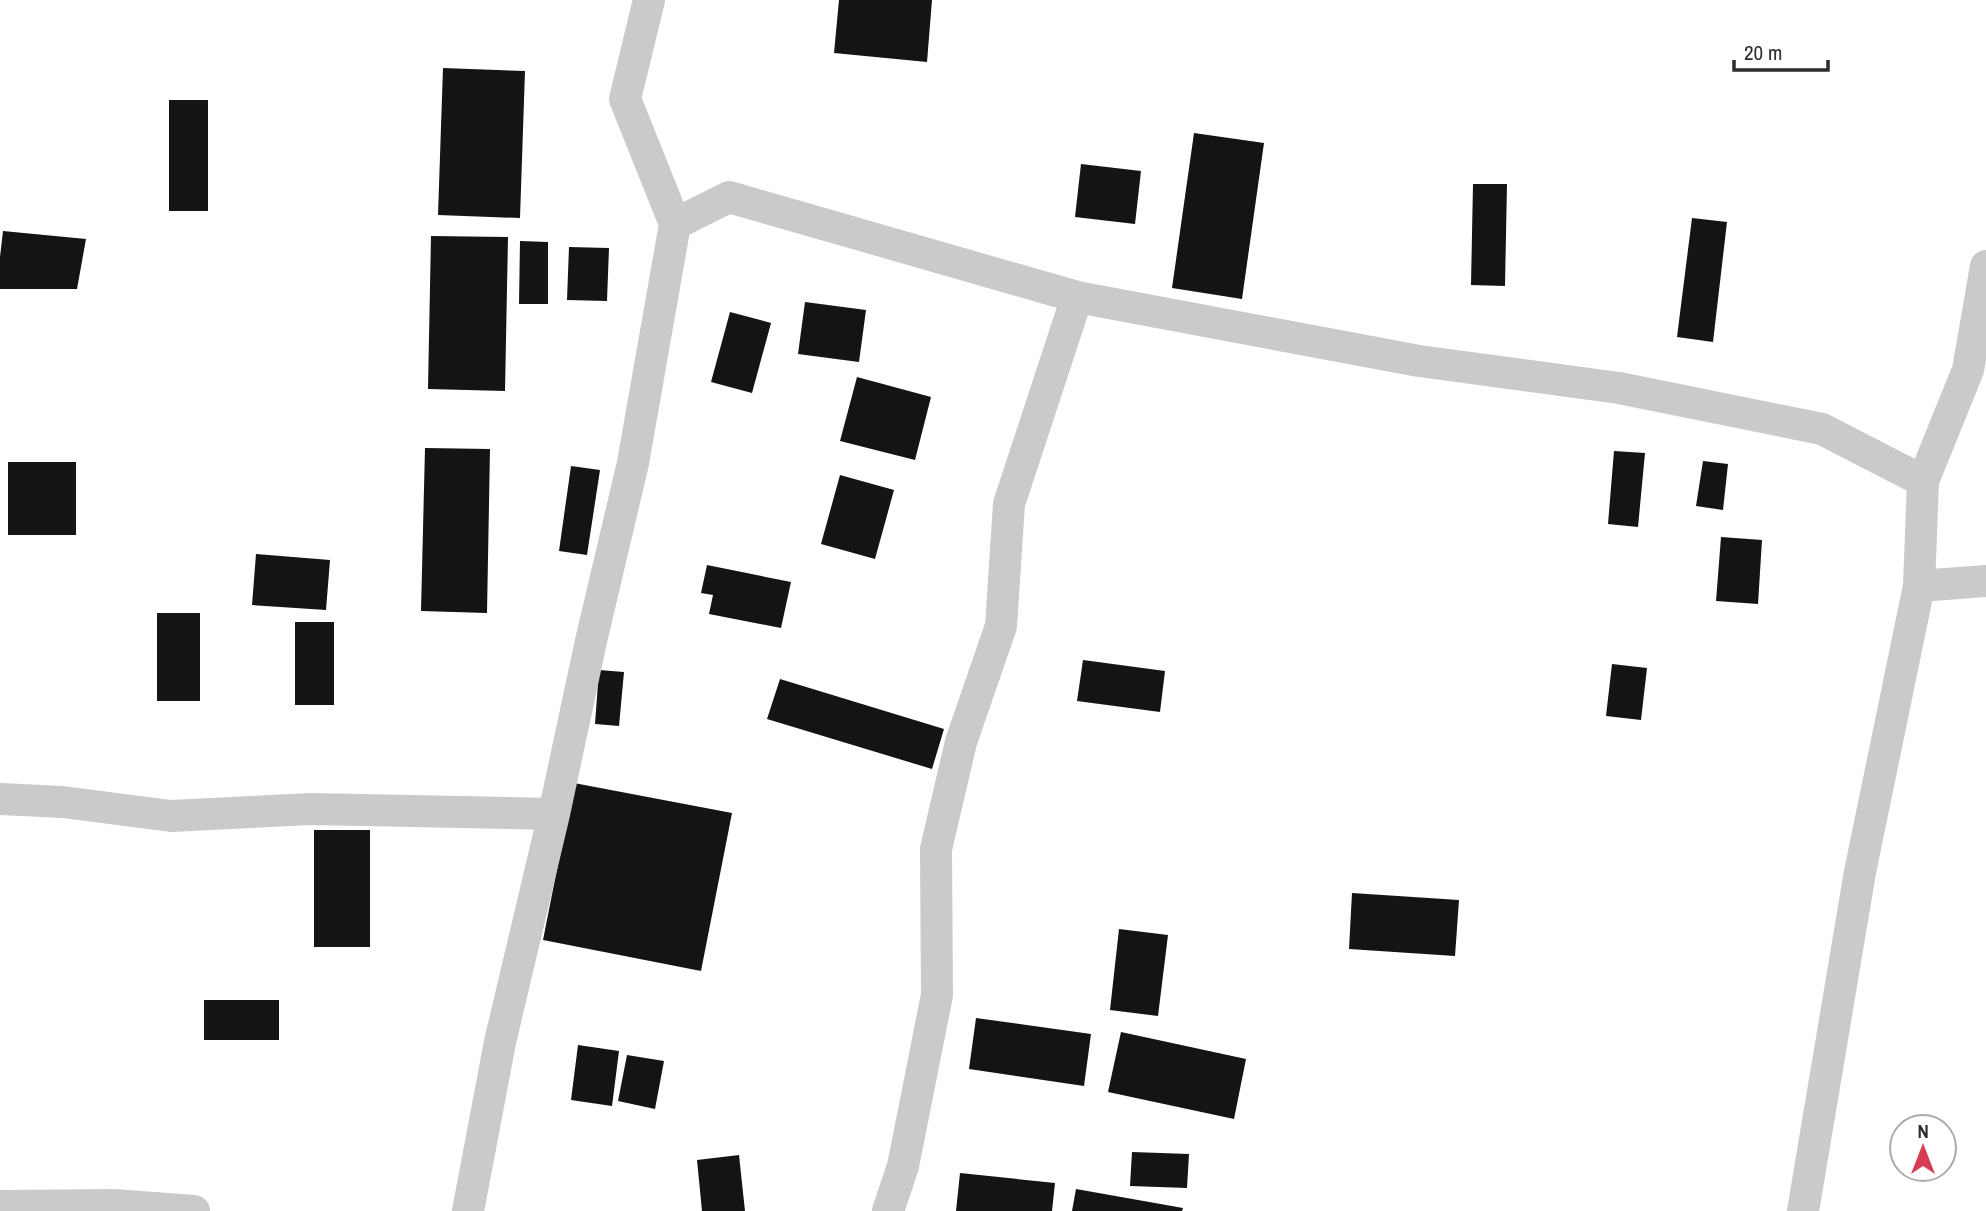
<svg xmlns="http://www.w3.org/2000/svg" width="1986" height="1211" viewBox="0 0 1986 1211" font-family="'Archivo Narrow',sans-serif">
<style>
.building{fill:#141414}
.lines{fill:none;stroke-linecap:round;stroke-linejoin:round}
.minor{stroke:#cacaca;stroke-width:32}
</style>
<rect width="100%" height="100%" fill="#fff"/>
<path class="building" d="M839,0H932L927,62L834,53Z
M443,68L525,71L520,218L438,215Z
M169,100H208V211H169Z
M1194,133L1264,143L1242,299L1172,288Z
M1081,164L1141,171L1135,224L1075,217Z
M1473,184H1507L1505,286L1471,285Z
M1692,218L1727,222L1713,342L1677,337Z
M3,231L86,239L77,289H0V257Z
M431,236L508,237L505,391L428,389Z
M520,241L548,242V304H519Z
M569,247L609,248L607,301L567,300Z
M805,302L866,310L859,362L798,354Z
M730,312L771,323L752,393L711,382Z
M857,377L931,397L915,460L840,441Z
M425,448L490,449L487,613L421,611Z
M1614,451L1645,453L1638,527L1608,524Z
M1703,461L1728,464L1723,510L1696,506Z
M8,462H76V535H8Z
M571,466L600,470L587,555L559,551Z
M840,475L894,490L875,559L821,544Z
M1721,537L1762,540L1758,604L1716,601Z
M256,554L330,560L326,610L252,605Z
M707,565L791,582L781,628L709,614L713,595L701,593Z
M157,613H200V701H157Z
M295,622H334V705H295Z
M1083,660L1165,671L1160,712L1077,701Z
M1612,664L1647,668L1641,720L1606,716Z
M599,670L624,672L619,726L595,724Z
M780,679L944,729L932,769L767,719Z
M574,783L732,813L701,971L543,940Z
M314,830H370V947H314Z
M1352,893L1459,900L1455,956L1349,949Z
M1119,929L1168,935L1158,1016L1110,1010Z
M204,1000H279V1040H204Z
M976,1018L1091,1034L1084,1086L969,1069Z
M1121,1032L1246,1059L1234,1119L1108,1092Z
M578,1045L619,1051L612,1106L571,1100Z
M627,1055L664,1061L655,1109L618,1101Z
M1132,1152L1189,1154L1187,1188L1130,1186Z
M739,1155L745,1211H702L697,1160Z
M960,1173L1055,1183L1052,1211H956Z
M1076,1189L1183,1208L1182,1211H1072Z"/>
<g class="lines">
<path class="minor" d="M675,224L729,197L1077,297L1419,361L1619,388L1822,429L1923,481
M1919,586L1986,581
M0,799L63,802L171,816L311,809L554,814
M0,1206L114,1205L194,1211
M468,1211L500,1042L554,814L591,641L633,463L675,224L625,99L649,0
M888,1211L903,1166L937,995L936,849L961,742L1001,626L1009,504L1077,297
M1803,1211L1860,872L1919,586L1923,481L1968,370L1986,266"/>
</g>
<g transform="translate(1923 1148)"><circle r="33" fill="#ffffff" stroke="#ababab" stroke-width="2"/>
<path d="M0-5L12 26L0 18L-12 26Z" fill="#d73c55"/>
<text y="-10" font-size="19" font-weight="bold" text-anchor="middle" fill="#2d2d2d">N</text>
</g>
<path d="M1734 60v10h94v-10" fill="none" stroke="#2d2d2d" stroke-width="3.5"/>
<text x="1744" y="60" font-size="21" fill="#2d2d2d" stroke="#ffffff" stroke-width="5" paint-order="stroke">20 m</text>
</svg>
